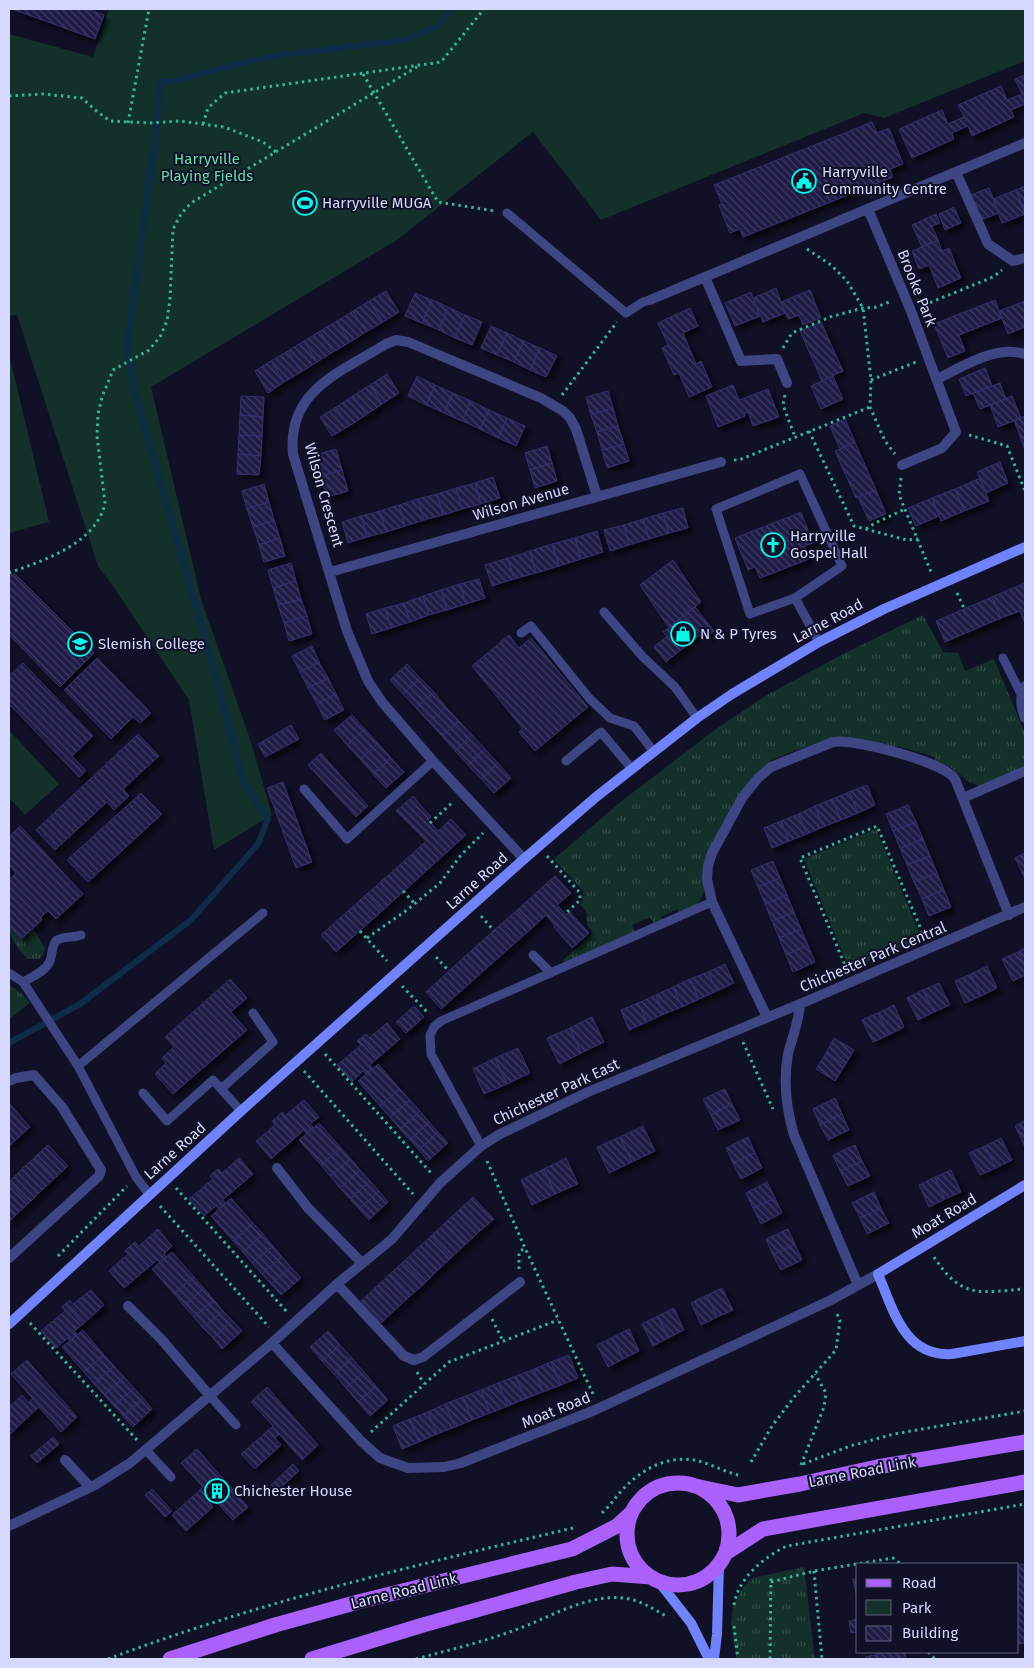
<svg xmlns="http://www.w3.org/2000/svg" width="1034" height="1668" viewBox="0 0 1034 1668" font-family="'Fira Sans',sans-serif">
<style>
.grass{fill:url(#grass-tufts)}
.park{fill:#13302a}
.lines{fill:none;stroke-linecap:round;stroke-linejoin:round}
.stream{stroke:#0e2b47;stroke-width:6}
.building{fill:url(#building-back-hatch);stroke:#323071;filter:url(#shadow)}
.path{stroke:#34b498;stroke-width:3;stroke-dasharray:2.5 4;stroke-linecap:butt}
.lane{stroke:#3d4583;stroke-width:9}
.street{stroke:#3d4583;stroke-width:10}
.secondary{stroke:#7183fa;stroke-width:10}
.primary{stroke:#a961f9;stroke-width:15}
.labels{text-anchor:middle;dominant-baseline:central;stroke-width:4;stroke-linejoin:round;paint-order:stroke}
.park-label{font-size:15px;fill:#64dcab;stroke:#101026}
.poi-label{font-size:15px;fill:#d6d8fe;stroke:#101026;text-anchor:start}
.street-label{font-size:15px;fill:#d6d8fe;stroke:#101026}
</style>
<defs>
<pattern id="grass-tufts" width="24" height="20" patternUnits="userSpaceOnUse" patternTransform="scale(1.25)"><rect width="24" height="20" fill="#13302a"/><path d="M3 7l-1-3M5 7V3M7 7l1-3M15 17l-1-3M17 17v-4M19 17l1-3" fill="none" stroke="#354d4a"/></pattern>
<pattern id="building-back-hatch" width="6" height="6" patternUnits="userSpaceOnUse" patternTransform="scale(1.25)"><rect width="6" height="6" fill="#1f1d46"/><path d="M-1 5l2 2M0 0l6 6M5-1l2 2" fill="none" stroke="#3f3d62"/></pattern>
<filter id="shadow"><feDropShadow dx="4.5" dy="4.5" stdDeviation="2.5" flood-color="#0009"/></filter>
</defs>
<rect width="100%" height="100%" fill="#101026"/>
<path class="grass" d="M923,615L943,652L958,653L965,671L994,659L1025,733V769L979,786L968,781L950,767L934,761L935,757L897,746L896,751L833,739L791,752L770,761L704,868V892L701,899L695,906L680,914L677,909L661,917L663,922L655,926L650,917L632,925L636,933L565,964L563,960L593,933L587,925V913L580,904L582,902L583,891L554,859L623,800L716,729L767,695L845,653Z
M876,829L922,939L849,969L804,859Z
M9,925L21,939L33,928L45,948L43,955L39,959H28C18,949 9,939 9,925Z
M9,986C18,988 24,996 30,1003L9,1019Z
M804,1567L815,1659H736L731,1622L733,1606L743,1587L752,1578Z"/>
<path class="park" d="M109,9H1025V61L884,118L864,113L601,220L533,132L397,240L151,387L201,599L251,742L272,815L214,850L189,700L115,589L98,566L17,315L9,316V34L93,57Z
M10,358L49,522L9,533V359Z
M9,730L59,784L25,815L9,798Z"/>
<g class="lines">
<path class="stream" d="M9,1043L80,1004L191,920L258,844L268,819L244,784L215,674L134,390L127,345L156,133L160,82L175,81L233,65L280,55L406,40L438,26L451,9"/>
</g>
<path class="building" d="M12,9H87L104,15L95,39Z
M1025,75V104L1011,110L1014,117L972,136L968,126L952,133L954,139L912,158L899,129L942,110L948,124L964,117L958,105L1001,86L1007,100L1022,94L1015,79Z
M872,122L877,133L889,128L903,164L890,169L893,177L743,237L740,229L730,233L719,205L722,204L714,185Z
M1025,186V213L1016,190Z
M989,188L999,213L981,220L971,195Z
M1016,190L1025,214L1002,223L993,199Z
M954,207L961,223L945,230L939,214Z
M936,214L940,223L932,226L938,240L922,247L912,225Z
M938,240L942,251L949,248L961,278L938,288L929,265L919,269L912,251Z
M776,288L785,313L763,322L753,298Z
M810,290L821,318L803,325L799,315L788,319L781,302Z
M386,291L399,312L383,322L369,301Z
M751,292L760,316L735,326L725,303Z
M415,293L432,300L422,323L405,316Z
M432,300L448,307L439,330L422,323Z
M995,300L1002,318L959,335L965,351L948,358L934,324Z
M369,301L383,322L366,332L353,311Z
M1025,301V327L1008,334L999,311Z
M448,307L465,315L455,338L439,330Z
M690,308L698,326L683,333L696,364L701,361L712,387L689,397L679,373L674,375L662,348L668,345L658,323Z
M353,311L366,332L350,342L337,321Z
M465,315L482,322L472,345L455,338Z
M337,321L350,342L333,352L320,331Z
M821,322L843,371L822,381L800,331Z
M491,326L507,333L497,355L481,348Z
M320,331L333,352L317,362L304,341Z
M507,333L524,341L514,362L497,355Z
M304,341L317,362L301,372L288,351Z
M524,341L540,348L530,370L514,362Z
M540,348L557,356L546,377L530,370Z
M288,351L301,372L284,382L271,361Z
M271,361L284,382L268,393L255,371Z
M985,368L992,386L966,396L959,379Z
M387,374L399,393L382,404L370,385Z
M417,376L435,385L426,405L408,396Z
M833,376L843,399L821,409L811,386Z
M1000,383L1006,399L980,409L973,393Z
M370,385L382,404L366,415L353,396Z
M435,385L453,393L444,413L426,405Z
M733,385L739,400L768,389L779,417L753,426L748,412L744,414L745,416L718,427L706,396Z
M608,391L613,408L591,415L586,397Z
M453,393L471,401L462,421L444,413Z
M241,396L264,397L263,417L240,415Z
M353,396L366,415L349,426L336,407Z
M1012,396L1021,418L998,427L990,405Z
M471,401L489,410L480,429L462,421Z
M336,407L349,426L332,436L320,417Z
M613,408L618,426L597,432L591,415Z
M489,410L507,418L498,438L480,429Z
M240,415L263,417L262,436L239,435Z
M1025,416V450L1014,420Z
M507,418L525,426L516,446L498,438Z
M845,419L855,442L840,449L830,426Z
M618,426L624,444L602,450L597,432Z
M239,435L262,436L261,456L238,454Z
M855,442L876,490L856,498L835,451Z
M624,444L629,461L607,468L602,450Z
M547,446L552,463L530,470L525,453Z
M336,449L342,470L321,476L315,455Z
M238,454L261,456L259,475L237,474Z
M1000,462L1008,483L986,493L977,472Z
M552,463L557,481L535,488L530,470Z
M342,470L348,491L327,497L321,476Z
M493,477L500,498L481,504L475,483Z
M980,478L989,501L964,511L955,489Z
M475,483L481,504L462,509L456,488Z
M264,484L269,502L247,509L242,491Z
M456,488L462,509L443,515L437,494Z
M955,489L964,511L941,521L932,498Z
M876,490L886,514L869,521L858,497Z
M437,494L443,515L424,520L418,499Z
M932,498L939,516L916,526L908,508Z
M418,499L424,520L405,526L399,505Z
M269,502L274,520L253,527L247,509Z
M399,505L405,526L386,532L380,511Z
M683,508L688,528L669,533L663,513Z
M380,511L386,532L367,537L361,516Z
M801,512L813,543L804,546L809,559L760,578L755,567L748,570L735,538Z
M663,513L669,533L649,539L643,519Z
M361,516L367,537L348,543L342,522Z
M643,519L649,539L629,545L624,525Z
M274,520L280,538L259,545L253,527Z
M624,525L629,545L610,551L604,530Z
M597,531L603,552L581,559L575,538Z
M280,538L285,556L264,562L259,545Z
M575,538L581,559L559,566L552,544Z
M552,544L559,566L536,573L530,551Z
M530,551L536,573L514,579L508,558Z
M508,558L514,579L492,586L485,565Z
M673,560L701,602L669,628L640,585Z
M291,563L296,581L273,588L268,570Z
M15,574L94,653L60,687L9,635V576Z
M479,579L485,598L466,604L460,584Z
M296,581L301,599L278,605L273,588Z
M1025,583V623L1020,611L1001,618L992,597Z
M460,584L466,604L447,610L441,590Z
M441,590L447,610L429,615L423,596Z
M423,596L429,615L410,622L404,603Z
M992,597L1001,618L945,642L936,621Z
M301,599L307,616L284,623L278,605Z
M404,603L410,622L391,628L385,608Z
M695,607L714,631L707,637L703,632L666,662L654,647L667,636L663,632Z
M385,608L391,628L372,634L366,614Z
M307,616L312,634L289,641L284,623Z
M509,635L519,648L531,638L588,707L535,751L519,732L523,729L472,666Z
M312,646L319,662L300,672L292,656Z
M97,658L151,713L140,723L133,717L111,739L64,690Z
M319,662L328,678L308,688L300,672Z
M23,663L93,736L72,756L86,771L79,777L9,704V676Z
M407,664L420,678L403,694L390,680Z
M328,678L336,694L317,704L308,688Z
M420,678L434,692L416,708L403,694Z
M434,692L446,707L429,722L416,708Z
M336,694L344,710L325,720L317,704Z
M446,707L459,721L442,736L429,722Z
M352,715L365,729L347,745L334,730Z
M459,721L472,735L455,751L442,736Z
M291,725L299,739L265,757L258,744Z
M365,729L378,743L360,759L347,745Z
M138,734L159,756L123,789L129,796L114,810L107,802L55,850L36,830Z
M472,735L485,749L468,765L455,751Z
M378,743L391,758L373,774L360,759Z
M485,749L498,763L481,779L468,765Z
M321,753L368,806L356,817L308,765Z
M391,758L404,772L386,788L373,774Z
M498,763L511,778L494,793L481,779Z
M283,782L312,862L296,868L267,788Z
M867,785L875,805L858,813L849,792Z
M849,792L858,813L841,820L832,799Z
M141,793L162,814L88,882L67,860Z
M413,796L431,817L428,820L438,831L451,819L466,835L426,871L411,855L426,841L396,811Z
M832,799L841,820L823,827L815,806Z
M908,805L916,822L893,831L886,814Z
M815,806L823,827L807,834L798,814Z
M798,814L807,834L789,841L781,821Z
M781,821L789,841L772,848L764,828Z
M916,822L923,839L900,848L893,831Z
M20,826L83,894L56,919L48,911L41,917L42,920L21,939L9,925V880L16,873L9,865V837Z
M923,839L930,856L907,865L900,848Z
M1025,853V879L1015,858Z
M411,855L426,871L382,911L367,894Z
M930,856L937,873L914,882L907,865Z
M773,861L780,878L758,887L751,870Z
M937,873L944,890L922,899L914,882Z
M555,876L571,893L557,905L566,915L570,912L589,933L572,948L554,927L555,926L546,915L532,928L517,910Z
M780,878L787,895L765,904L758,887Z
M944,890L951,907L929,916L922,899Z
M367,894L382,911L336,952L321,935Z
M787,895L794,912L772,921L765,904Z
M517,910L532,928L488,967L472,950Z
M794,912L801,929L779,938L772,921Z
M801,929L808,945L786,955L779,938Z
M808,945L815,962L793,972L786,955Z
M1025,948V966L1018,952Z
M472,950L488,967L441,1009L426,992Z
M1018,952L1025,966V975L1013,981L1002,959Z
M725,964L734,983L717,991L708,972Z
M987,966L997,988L981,996L971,974Z
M708,972L717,991L699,999L690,979Z
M971,974L981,996L965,1003L955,981Z
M230,979L247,998L231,1012L247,1030L173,1094L155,1074L166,1063L162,1058L174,1047L165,1037Z
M690,979L699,999L682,1007L673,987Z
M939,983L950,1005L934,1012L923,990Z
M673,987L682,1007L664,1014L656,995Z
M923,990L934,1012L918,1020L907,998Z
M656,995L664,1014L647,1022L638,1003Z
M638,1003L647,1022L629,1030L621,1010Z
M894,1005L904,1027L889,1035L878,1013Z
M414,1006L424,1017L406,1033L396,1022Z
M878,1013L889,1035L873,1042L862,1020Z
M592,1017L604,1042L581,1053L570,1028Z
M387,1023L400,1039L378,1058L361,1038L366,1034L369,1038Z
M570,1028L581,1053L559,1064L547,1038Z
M361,1038L378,1058L370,1065L373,1069L366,1074L363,1071L352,1082L337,1065L361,1045L357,1041Z
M834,1038L854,1050L845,1065L826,1053Z
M518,1048L530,1073L507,1084L495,1058Z
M826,1053L845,1065L835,1081L816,1069Z
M495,1058L507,1084L484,1094L473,1069Z
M378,1064L400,1089L380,1106L358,1081Z
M400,1089L410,1100L390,1117L380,1106Z
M725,1089L732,1104L711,1115L703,1099Z
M835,1098L842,1114L820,1125L813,1109Z
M304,1100L319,1117L310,1124L313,1127L306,1133L304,1130L295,1138L277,1117L282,1112L285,1116Z
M410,1100L420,1111L400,1129L390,1117Z
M9,1103L30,1127L9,1146Z
M732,1104L740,1120L718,1130L711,1115Z
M420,1111L429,1122L410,1140L400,1129Z
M842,1114L849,1130L828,1140L820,1125Z
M277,1117L295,1138L271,1159L256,1141L275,1125L272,1121Z
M1025,1121V1147L1015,1126Z
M429,1122L438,1132L419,1150L410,1140Z
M319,1123L341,1148L321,1165L299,1140Z
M643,1126L655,1151L632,1162L620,1137Z
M438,1132L448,1143L428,1161L419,1150Z
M620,1137L632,1162L609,1173L597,1147Z
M748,1137L755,1153L733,1163L726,1148Z
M1001,1138L1012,1160L996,1168L985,1146Z
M48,1145L68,1166L55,1178L35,1157Z
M855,1145L862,1161L840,1171L833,1155Z
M985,1146L996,1168L980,1175L969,1153Z
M341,1148L351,1159L330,1176L321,1165Z
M755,1153L762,1168L741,1179L733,1163Z
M35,1157L55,1178L42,1190L22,1169Z
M239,1158L253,1174L231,1193L214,1172L218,1169L222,1173Z
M566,1158L578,1184L555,1194L544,1169Z
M351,1159L360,1170L340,1188L330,1176Z
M862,1161L870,1176L848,1186L840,1171Z
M22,1169L42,1190L29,1203L9,1182Z
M544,1169L555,1194L532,1205L521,1180Z
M360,1170L370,1181L350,1199L340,1188Z
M951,1170L961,1192L945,1199L935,1177Z
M214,1172L231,1193L222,1200L226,1203L219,1209L216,1206L204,1216L189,1199L213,1179L210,1176Z
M935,1177L945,1199L929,1207L919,1185Z
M370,1181L379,1191L359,1209L350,1199Z
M9,1182L29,1203L16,1215L9,1207Z
M767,1182L775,1198L753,1208L746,1193Z
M379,1191L388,1202L369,1220L359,1209Z
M874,1192L881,1208L860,1218L852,1203Z
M473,1197L494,1219L480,1231L459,1210Z
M231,1198L253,1223L233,1241L211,1216Z
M775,1198L782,1213L761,1224L753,1208Z
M9,1207L16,1215L9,1222Z
M881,1208L889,1223L867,1234L860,1218Z
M459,1210L480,1231L466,1244L445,1223Z
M253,1223L263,1234L243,1252L233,1241Z
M445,1223L466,1244L451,1258L431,1236Z
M158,1229L172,1246L164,1254L167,1257L160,1263L157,1260L149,1267L130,1246L135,1242L139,1246Z
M788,1229L795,1244L773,1255L766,1239Z
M263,1234L273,1246L252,1263L243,1252Z
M431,1236L451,1258L437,1271L417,1249Z
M795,1244L802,1260L781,1270L773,1255Z
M130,1246L149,1267L124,1288L109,1271L128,1254L125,1251Z
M273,1246L282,1257L262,1274L252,1263Z
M417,1249L437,1271L424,1284L403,1262Z
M172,1252L194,1277L174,1294L152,1269Z
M282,1257L291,1267L271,1284L262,1274Z
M403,1262L424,1284L409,1297L389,1275Z
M291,1267L301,1278L281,1295L271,1284Z
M389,1275L409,1297L395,1310L375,1288Z
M194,1277L204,1288L184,1306L174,1294Z
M204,1288L214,1300L194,1317L184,1306Z
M375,1288L395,1310L381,1323L361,1301Z
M722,1288L733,1310L717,1317L707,1295Z
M91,1290L104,1305L83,1324L65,1304L70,1300L73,1304Z
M707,1295L717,1317L701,1325L691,1303Z
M214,1300L223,1311L203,1328L194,1317Z
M65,1304L83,1324L74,1331L77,1335L70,1341L68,1338L56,1348L41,1331L65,1311L62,1307Z
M674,1308L684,1330L668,1338L658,1316Z
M223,1311L232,1320L213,1338L203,1328Z
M658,1316L668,1338L653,1346L642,1324Z
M232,1320L242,1331L222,1349L213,1338Z
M629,1329L639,1351L623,1359L613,1337Z
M83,1330L104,1355L84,1372L62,1347Z
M328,1331L340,1345L322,1361L310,1347Z
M613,1337L623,1359L608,1367L597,1345Z
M340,1345L352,1358L334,1374L322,1361Z
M104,1355L114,1366L94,1384L84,1372Z
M569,1355L578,1378L561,1385L551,1362Z
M352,1358L364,1372L346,1388L334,1374Z
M27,1360L77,1417L61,1432L39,1407L9,1435V1407L22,1395L28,1402L33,1399L11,1374Z
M551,1362L561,1385L543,1392L534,1369Z
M114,1366L124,1377L104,1395L94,1384Z
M534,1369L543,1392L525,1399L516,1376Z
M364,1372L376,1386L358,1402L346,1388Z
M516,1376L525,1399L508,1406L498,1383Z
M124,1377L134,1388L114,1406L104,1395Z
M498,1383L508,1406L490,1413L481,1390Z
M376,1386L388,1400L370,1416L358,1402Z
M267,1387L318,1445L302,1460L279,1434L275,1438L281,1445L255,1469L241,1454L273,1426L251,1402Z
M134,1388L143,1398L123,1416L114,1406Z
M481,1390L490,1413L472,1420L463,1397Z
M463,1397L472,1420L455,1427L445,1404Z
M143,1398L152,1409L133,1427L123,1416Z
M445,1404L455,1427L437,1434L428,1412Z
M428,1412L437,1434L419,1442L410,1419Z
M410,1419L419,1442L402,1449L393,1426Z
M53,1437L59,1444L37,1463L31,1456Z
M197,1449L248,1507L233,1520L210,1495L206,1498L213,1507L186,1531L172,1515L203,1487L181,1463Z
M293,1464L299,1471L277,1491L271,1485Z
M152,1489L172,1511L165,1517L145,1495Z
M1025,1564V1583H1024L1025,1594V1643L1018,1644V1565Z
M853,1579H858V1598H857Z
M858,1619V1632L851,1633L849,1621Z
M879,1652H905L906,1659H866L865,1657L880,1654Z"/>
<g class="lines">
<path class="path" d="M363,74L438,202L495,211
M9,96L43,94L82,98L95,110L110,121L150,123L180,121L224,127L263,142L276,152
M128,123L149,9
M203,124L208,108L225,93L441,62L484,9
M807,249L831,265L847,281L863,308L871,380L870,407L885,441L895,454
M924,305L993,277L1002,270
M783,348L792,333L830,317L863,308L876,307L892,301
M871,380L916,362
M562,395L617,322
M785,395L783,405L795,437
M809,431L854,526L907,540L918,539
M969,435L1007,446L1025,491
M734,460H739L870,407
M901,478L899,495L931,572
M866,529L875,523L905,509
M9,573C44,560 96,544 105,503L97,436L98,414L102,397L113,370L149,350L160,337L167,321L170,299L173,229L181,214L191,203L420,65
M957,593L964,608
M430,823L453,802
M547,856L580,893V900L565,914
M403,891L415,904
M481,916L494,931
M360,931L387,961
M367,938L407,910L440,883L461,855L483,833
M436,957L449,971
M847,970L800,858L877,826L924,936
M402,986L429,1014
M743,1042L773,1109
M325,1054L431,1173
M304,1071L413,1194
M487,1161L525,1248L594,1396
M176,1188L287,1312
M160,1206L269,1327
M58,1256L127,1186
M934,1257C962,1300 980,1292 1025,1289
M519,1269V1252L525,1248
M492,1319L503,1341
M30,1323L137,1440
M417,1372L424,1384
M371,1432L449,1362L558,1320
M751,1462L772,1426L795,1396L836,1350L840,1320L836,1312
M803,1464L850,1446L894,1434L1025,1411
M801,1465L824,1407L826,1393L815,1374
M602,1513C611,1505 617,1495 625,1487C644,1468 667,1456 694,1460C709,1463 725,1472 741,1476
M814,1571L822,1659
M771,1582L814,1571L893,1558L901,1564
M734,1605C738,1578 764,1557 787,1546L1025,1504
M734,1626L738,1659
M928,1652L935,1659
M108,1659C259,1602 416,1565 573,1528
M416,1659C449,1650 483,1642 515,1630C549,1618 586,1594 624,1598C639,1600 652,1608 666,1616
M770,1659L771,1577"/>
<path class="lane" d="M507,213L626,313L643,302L650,300
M795,598L842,566L800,474L716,509L750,614L795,598L819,642
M604,612L642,656L675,687L697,718
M521,633L531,626L589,698L610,718L634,726L654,752
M1003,658L1021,694
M566,761L601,732L632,769
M304,789L347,839L433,761
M533,955L551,973
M9,973L23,982L78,1066L136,1177L149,1194
M23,982C32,977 44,972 49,963C53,956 51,945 57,940C63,936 74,938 81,935
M78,1066L263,913
M221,1089L273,1042L253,1013
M143,1093L167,1121L213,1080L241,1111
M481,1146L431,1054L430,1035L434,1027L441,1021L712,902
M210,1396L236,1425
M146,1450L171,1477"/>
<path class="street" d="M956,172L988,244L1013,261L1025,258
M868,209L911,311L956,432L942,448L902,465
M705,277L741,361L777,359L787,383
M650,300L1025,143
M937,379C964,366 995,345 1025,354
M330,572L721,462
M1025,686C1019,697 1021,707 1025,718
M963,798L1025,771
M524,859L433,761L382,702L368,681L347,631L293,454C287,390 341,372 386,344L396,340L408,342L541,398L563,411L570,418L576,429L597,496
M800,1004C799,1021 792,1038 788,1054C783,1082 786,1108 794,1135L858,1285
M767,1017L712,902L707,879L708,866L712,853L742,798L758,778L771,767L833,742C853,738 944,762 955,779L1009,915
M9,1081L16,1078L34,1075L62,1107L101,1170L99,1176L9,1258
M277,1168L308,1208L362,1263
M337,1284L404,1356L414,1360L423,1357L520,1282
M128,1306L162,1340L210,1396
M272,1343L361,1441L380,1458L408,1468L444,1467L461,1463L595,1410L831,1300L878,1274
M65,1460L90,1487
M9,1526L95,1485L130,1463L272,1343L337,1284L392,1239L440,1183L481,1146L500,1134L588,1092L800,1004L1025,907"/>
<path class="secondary" d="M1025,1185L878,1274C893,1309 904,1357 952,1354L1025,1341
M9,1324L241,1111L524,859L596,797L697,718L732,694L819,642L884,609L1025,547
M659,1582L691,1623L709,1659
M714,1659L717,1634L719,1565"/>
<path class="primary" d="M627 1534a51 51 0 1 1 102 0a51 51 0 1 1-102 0Z
M700,1487L738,1495L800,1484L877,1467L1025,1442
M726,1553L763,1529L1025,1482
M170,1659L275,1625L358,1602L572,1549L617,1526L631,1513
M312,1659L423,1625L576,1582L612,1574L651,1577"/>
</g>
<defs>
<g id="civic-ring" transform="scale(1.25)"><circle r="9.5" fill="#101026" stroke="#0af6e9" stroke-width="1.5"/><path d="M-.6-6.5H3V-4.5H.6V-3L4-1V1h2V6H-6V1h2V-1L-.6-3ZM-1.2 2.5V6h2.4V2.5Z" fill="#0af6e9"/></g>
<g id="stadium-ring" transform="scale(1.25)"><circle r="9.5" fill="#101026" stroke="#0af6e9" stroke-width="1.5"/><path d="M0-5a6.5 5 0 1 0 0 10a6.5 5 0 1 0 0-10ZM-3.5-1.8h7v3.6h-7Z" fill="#0af6e9"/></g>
<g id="church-ring" transform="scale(1.25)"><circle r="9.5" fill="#101026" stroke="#0af6e9" stroke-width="1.5"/><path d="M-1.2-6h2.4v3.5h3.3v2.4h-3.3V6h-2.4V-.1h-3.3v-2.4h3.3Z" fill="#0af6e9"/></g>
<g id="shop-ring" transform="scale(1.25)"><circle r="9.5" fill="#101026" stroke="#0af6e9" stroke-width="1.5"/><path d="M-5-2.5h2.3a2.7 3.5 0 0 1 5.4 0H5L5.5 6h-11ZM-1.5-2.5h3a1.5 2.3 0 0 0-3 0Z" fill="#0af6e9"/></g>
<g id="school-ring" transform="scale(1.25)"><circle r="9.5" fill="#101026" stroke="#0af6e9" stroke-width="1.5"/><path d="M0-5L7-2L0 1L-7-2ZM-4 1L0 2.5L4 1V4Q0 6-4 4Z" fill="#0af6e9"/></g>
<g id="building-ring" transform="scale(1.25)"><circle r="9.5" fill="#101026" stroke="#0af6e9" stroke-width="1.5"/><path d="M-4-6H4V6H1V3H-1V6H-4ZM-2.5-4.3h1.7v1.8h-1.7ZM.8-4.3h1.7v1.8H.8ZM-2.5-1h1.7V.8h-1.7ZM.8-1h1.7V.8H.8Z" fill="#0af6e9"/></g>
</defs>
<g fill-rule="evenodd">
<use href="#civic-ring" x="804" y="181"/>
<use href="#stadium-ring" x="305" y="203"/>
<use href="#church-ring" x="773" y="545"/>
<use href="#shop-ring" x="683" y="634"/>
<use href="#school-ring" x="80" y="644"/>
<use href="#building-ring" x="217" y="1491"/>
</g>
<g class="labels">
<g class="park-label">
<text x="207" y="159">Harryville<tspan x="207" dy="17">Playing Fields</tspan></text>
</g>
<g class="poi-label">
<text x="822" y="172">Harryville<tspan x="822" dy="17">Community Centre</tspan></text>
<text x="322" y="203">Harryville MUGA</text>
<text x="790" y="536">Harryville<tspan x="790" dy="17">Gospel Hall</tspan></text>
<text x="700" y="634">N &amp; P Tyres</text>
<text x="98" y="644">Slemish College</text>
<text x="234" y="1491">Chichester House</text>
</g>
<g class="street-label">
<text transform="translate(917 288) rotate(68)">Brooke Park</text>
<text transform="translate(324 495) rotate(74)">Wilson Crescent</text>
<text transform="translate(521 502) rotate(-16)">Wilson Avenue</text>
<text transform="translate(828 621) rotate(-28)">Larne Road</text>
<text transform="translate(477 881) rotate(-42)">Larne Road</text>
<text transform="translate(873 957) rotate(-23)">Chichester Park Central</text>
<text transform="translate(556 1092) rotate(-25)">Chichester Park East</text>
<text transform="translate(175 1151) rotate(-42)">Larne Road</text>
<text transform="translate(944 1216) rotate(-31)">Moat Road</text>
<text transform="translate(556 1410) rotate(-22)">Moat Road</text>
<text transform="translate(862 1472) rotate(-11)">Larne Road Link</text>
<text transform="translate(404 1591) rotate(-14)">Larne Road Link</text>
</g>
</g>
<rect width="1034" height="1668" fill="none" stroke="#d6d8fe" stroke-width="20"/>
<rect x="856" y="1563" width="162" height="90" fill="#101026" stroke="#5f607c"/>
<rect x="866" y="1579" width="25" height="8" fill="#a961f9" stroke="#5f607c"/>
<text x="902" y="1588" font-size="15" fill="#d6d8fe">Road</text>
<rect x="866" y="1600" width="25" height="15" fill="#13302a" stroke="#5f607c"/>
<text x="902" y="1613" font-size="15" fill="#d6d8fe">Park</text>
<rect x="866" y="1626" width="25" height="15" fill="url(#building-back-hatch)" stroke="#5f607c"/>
<text x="902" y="1638" font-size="15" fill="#d6d8fe">Building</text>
</svg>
